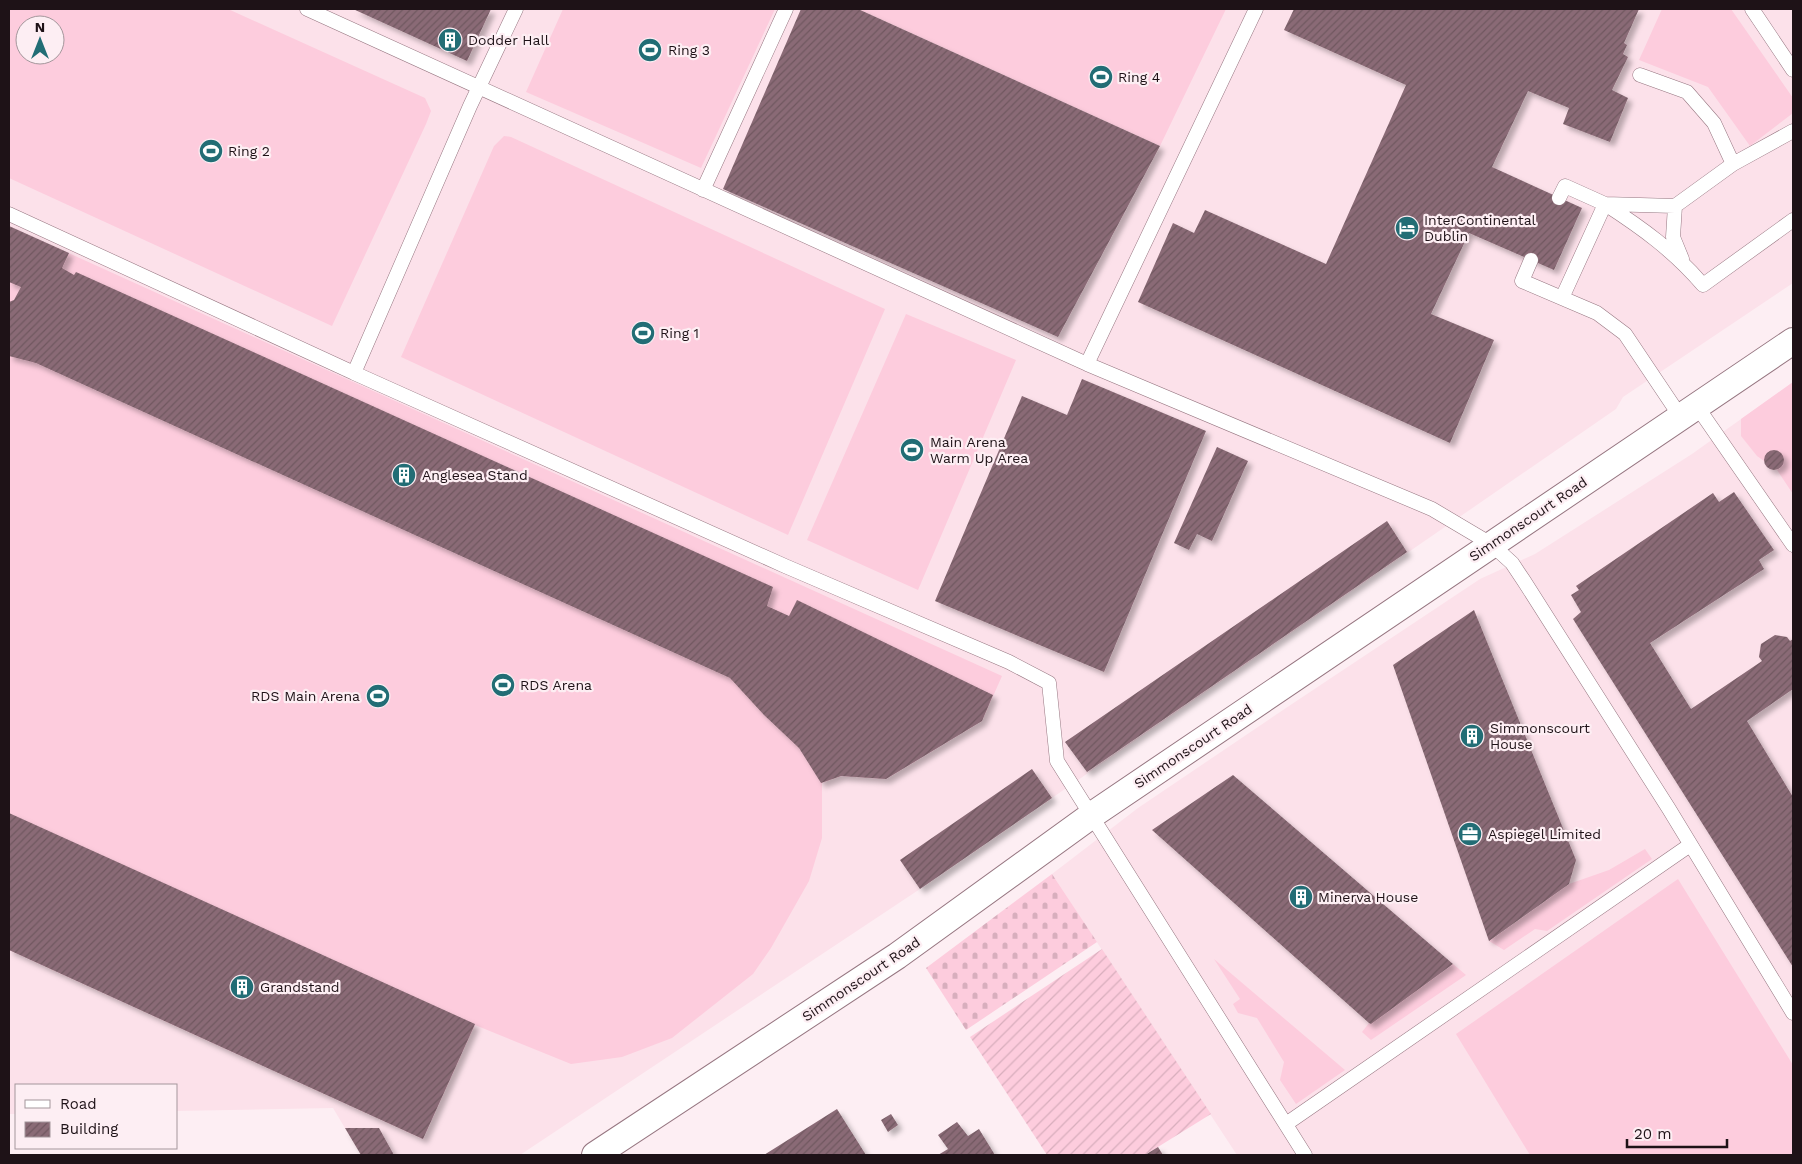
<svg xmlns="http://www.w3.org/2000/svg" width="1802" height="1164" viewBox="0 0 1802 1164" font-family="'Work Sans',sans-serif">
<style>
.built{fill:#fce1ea;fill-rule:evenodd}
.grass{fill:#fdccdd;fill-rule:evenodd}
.cemetery{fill:url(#cemetery-stones)}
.garden{fill:url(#garden-furrows)}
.building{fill:url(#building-hatch);filter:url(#shadow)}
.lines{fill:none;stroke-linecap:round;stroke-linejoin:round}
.service-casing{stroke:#967681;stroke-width:15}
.minor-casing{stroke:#967681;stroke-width:28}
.service{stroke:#fff;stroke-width:14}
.minor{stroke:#fff;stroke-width:26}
.labels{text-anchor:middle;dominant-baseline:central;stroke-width:4.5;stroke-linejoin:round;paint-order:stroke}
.poi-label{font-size:14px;fill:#1e1217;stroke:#fdeef3;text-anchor:start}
.street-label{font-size:14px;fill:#1e1217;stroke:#fdeef3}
</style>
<defs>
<pattern id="cemetery-stones" width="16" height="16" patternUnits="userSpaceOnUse" patternTransform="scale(1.25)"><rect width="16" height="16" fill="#fdccdd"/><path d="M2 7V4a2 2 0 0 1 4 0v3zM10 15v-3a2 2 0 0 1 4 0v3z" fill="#d8aebd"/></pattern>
<pattern id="garden-furrows" width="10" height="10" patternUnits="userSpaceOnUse" patternTransform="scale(1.25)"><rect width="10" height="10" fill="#fdccdd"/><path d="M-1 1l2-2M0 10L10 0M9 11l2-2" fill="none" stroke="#d8aebd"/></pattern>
<pattern id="building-hatch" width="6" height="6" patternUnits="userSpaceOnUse" patternTransform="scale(1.25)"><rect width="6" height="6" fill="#8a6b76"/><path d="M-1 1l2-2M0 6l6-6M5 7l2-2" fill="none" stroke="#705760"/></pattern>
<filter id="shadow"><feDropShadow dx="4.5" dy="4.5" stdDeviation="2.5" flood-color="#0004"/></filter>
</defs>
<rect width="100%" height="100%" fill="#fdeef3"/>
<path class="built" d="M9,9H1793V283L1623,397L1616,409L920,889L520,1155H361L333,1108L176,1111V1085H16V1114H9ZM25,25H55V55H25Z
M1793,382V1155H1237L1052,874L1138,808L1289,706L1480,579L1535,554L1692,454Z"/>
<path class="grass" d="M9,9H228L425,98L431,111L426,124L332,326L9,178ZM25,25H55V55H25Z
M563,9H775L701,168L526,92Z
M858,9H1226L1160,146Z
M1662,9H1731L1793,98V113L1750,146L1708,87L1639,60Z
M504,136L511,137L885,309L788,535L401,357L494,146Z
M9,226L1002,676L982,721L886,779L841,776L822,783V838L809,881L771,948L753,974L672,1038L622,1057L571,1064L475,1025L423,1139L9,950Z
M906,314L1016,360L918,590L807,540Z
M1793,382V494L1777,470L1757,456L1741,436V419Z
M1645,849L1652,859L1547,931L1535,929L1504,950L1489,941L1569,884L1609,870Z
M1678,879L1793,1065V1155H1530L1456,1034Z
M1214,959L1345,1070L1296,1104L1280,1080L1284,1062L1257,1018L1238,1013L1233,1004L1240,999Z
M1453,964L1466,975L1371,1040L1362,1032L1369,1023Z"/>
<path class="cemetery" d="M1052,874L1097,942L966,1030L926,968Z"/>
<path class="garden" d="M1102,949L1211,1114L1145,1155H1047L970,1037Z"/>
<path class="building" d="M353,9H491L467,61Z
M801,9H858L1160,146L1058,337L723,189Z
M1294,9H1639L1624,43L1627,45L1623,54L1628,57L1612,90L1628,98L1610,142L1563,124L1569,108L1528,91L1492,167L1582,208L1554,270L1469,233L1431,314L1494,340L1450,443L1138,302L1173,223L1194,233L1205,210L1326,264L1406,85L1284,30Z
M9,226L69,253L62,268L74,275L76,272L773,587L767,606L789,616L797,600L993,695L982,721L886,779L841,776L821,783L799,748L764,715L730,678L36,363L9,356V302L14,300L21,287L9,282Z
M1082,379L1206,431L1104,672L935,601L1022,396L1067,415Z
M1217,447L1248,461L1212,541L1197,534L1189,550L1174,543Z
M1764 460a10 10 0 1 1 20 0a10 10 0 1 1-20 0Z
M1734,492L1774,550L1759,560L1764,569L1650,643L1691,709L1762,661L1759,657L1761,644L1775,635L1787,637L1790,641L1793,639V689L1747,721L1793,797V967L1573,619L1581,612L1571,595L1579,590L1576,586L1713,493L1719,502Z
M1387,521L1407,552L1087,772L1065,742Z
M1474,610L1576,860L1569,884L1489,941L1393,665Z
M1032,769L1052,798L920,889L900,860Z
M1233,775L1453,964L1371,1024L1369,1023L1152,830Z
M9,813L475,1024L423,1139L9,950Z
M837,1109L866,1155H764Z
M891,1114L898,1125L888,1132L881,1120Z
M957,1122L968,1136L979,1129L995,1155H938L948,1149L938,1135Z
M345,1128H379L394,1155H361Z
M1158,1147L1163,1155H1145Z"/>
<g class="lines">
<g class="service-casing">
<path id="service" d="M307,9L1087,364L1432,509L1491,544L1512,563L1524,581L1669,809L1793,1013
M1752,9L1793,70
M1640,75L1687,92L1714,123L1733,164
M703,190L786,9
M1559,198L1565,186L1605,204L1675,206L1733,164L1793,131
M1675,206L1673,237L1682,259
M9,214L354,373L470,106L516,9
M1531,260L1522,281L1597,313L1625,334L1680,416
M1562,298L1605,204C1642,228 1674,251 1703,285L1793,220
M1087,364L1256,9
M354,373L785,566L1009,662L1049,683L1057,761L1305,1155
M1696,405L1793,545
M1286,1124L1690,845"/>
</g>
<g class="minor-casing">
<path id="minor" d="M595,1155L897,956L1092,815L1793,341"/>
</g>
<use href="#service" class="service"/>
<use href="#minor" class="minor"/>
</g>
<defs>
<g id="building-disc" transform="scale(1.25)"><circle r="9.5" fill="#226d75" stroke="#fdeef3"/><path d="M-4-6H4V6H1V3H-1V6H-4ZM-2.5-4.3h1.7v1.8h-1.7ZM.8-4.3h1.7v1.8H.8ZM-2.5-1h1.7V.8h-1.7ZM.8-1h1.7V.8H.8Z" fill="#fff"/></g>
<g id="stadium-disc" transform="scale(1.25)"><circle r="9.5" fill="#226d75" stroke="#fdeef3"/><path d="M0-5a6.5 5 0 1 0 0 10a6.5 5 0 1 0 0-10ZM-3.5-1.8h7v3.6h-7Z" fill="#fff"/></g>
<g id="hotel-disc" transform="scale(1.25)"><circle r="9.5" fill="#226d75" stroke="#fdeef3"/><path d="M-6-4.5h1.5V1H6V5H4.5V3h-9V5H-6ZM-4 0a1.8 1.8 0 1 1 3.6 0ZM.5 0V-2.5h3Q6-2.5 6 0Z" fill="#fff"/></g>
<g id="office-disc" transform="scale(1.25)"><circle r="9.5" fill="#226d75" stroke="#fdeef3"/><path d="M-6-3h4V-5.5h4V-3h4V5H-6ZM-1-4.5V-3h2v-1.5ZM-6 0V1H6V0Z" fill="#fff"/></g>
</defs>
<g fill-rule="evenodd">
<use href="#building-disc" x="450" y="40"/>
<use href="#stadium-disc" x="650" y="50"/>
<use href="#stadium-disc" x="1101" y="77"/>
<use href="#stadium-disc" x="211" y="151"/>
<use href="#hotel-disc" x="1407" y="228"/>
<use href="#stadium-disc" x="643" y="333"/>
<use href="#stadium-disc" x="912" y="450"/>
<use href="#building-disc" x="404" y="475"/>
<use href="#stadium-disc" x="503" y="685"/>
<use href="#stadium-disc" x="378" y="696"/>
<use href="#building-disc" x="1472" y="736"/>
<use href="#office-disc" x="1470" y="834"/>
<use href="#building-disc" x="1301" y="897"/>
<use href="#building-disc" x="242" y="987"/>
</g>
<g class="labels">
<g class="poi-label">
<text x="468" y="40">Dodder Hall</text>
<text x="668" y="50">Ring 3</text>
<text x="1118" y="77">Ring 4</text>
<text x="228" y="151">Ring 2</text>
<text x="1424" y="220">InterContinental<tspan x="1424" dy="16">Dublin</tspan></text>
<text x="660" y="333">Ring 1</text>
<text x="930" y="442">Main Arena<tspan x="930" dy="16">Warm Up Area</tspan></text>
<text x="422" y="475">Anglesea Stand</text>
<text x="520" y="685">RDS Arena</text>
<text x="360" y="696" text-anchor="end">RDS Main Arena</text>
<text x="1490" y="728">Simmonscourt<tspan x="1490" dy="16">House</tspan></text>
<text x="1488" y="834">Aspiegel Limited</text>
<text x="1318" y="897">Minerva House</text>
<text x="260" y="987">Grandstand</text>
</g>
<g class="street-label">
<text transform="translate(1528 519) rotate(-34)">Simmonscourt Road</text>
<text transform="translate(1193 746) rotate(-34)">Simmonscourt Road</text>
<text transform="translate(861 979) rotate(-34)">Simmonscourt Road</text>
</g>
</g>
<rect width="1802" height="1164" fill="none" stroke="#1e1217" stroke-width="20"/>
<rect x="15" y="1084" width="162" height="65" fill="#fdeef3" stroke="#a4969b"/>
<rect x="25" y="1100" width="25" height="8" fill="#ffffff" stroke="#a4969b"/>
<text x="60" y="1109" font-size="15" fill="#1e1217">Road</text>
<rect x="25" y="1122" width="25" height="15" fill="url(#building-hatch)" stroke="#a4969b"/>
<text x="60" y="1134" font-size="15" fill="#1e1217">Building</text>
<g transform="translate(40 40)"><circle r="24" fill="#fdeef3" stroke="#a4969b"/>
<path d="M0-4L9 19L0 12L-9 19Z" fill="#226d75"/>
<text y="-8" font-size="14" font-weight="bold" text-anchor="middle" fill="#1e1217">N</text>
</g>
<path d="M1627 1139v8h100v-8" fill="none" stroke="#1e1217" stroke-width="2.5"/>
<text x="1634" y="1139" font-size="15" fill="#1e1217" stroke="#fdeef3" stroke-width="4" paint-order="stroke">20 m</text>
</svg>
